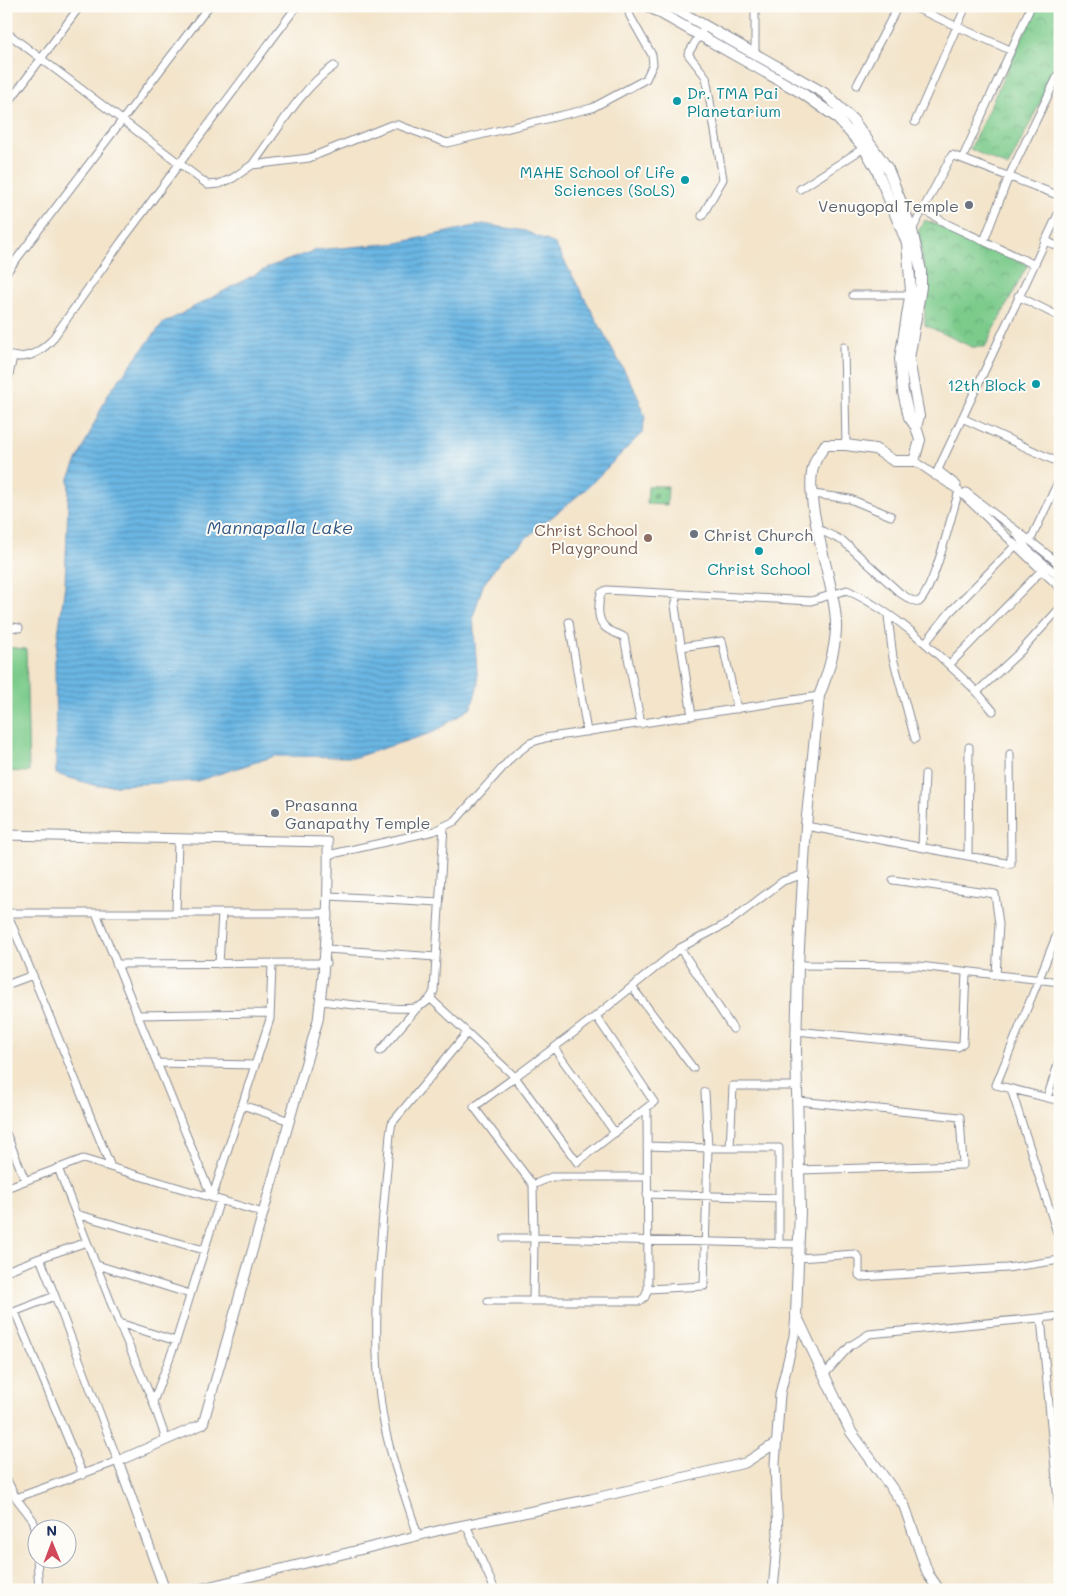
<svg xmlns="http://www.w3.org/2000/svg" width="1066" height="1596" viewBox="0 0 1066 1596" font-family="Mali,sans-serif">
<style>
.cemetery{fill:url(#cemetery-stones);stroke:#4b7d74}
.park{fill:url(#park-crowns);stroke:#4b7d74}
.pitch{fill:#7bcb8b;stroke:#4b7d74}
.water{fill:url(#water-rules);stroke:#4272a0}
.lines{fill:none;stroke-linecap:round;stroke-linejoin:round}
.minor-casing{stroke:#878a94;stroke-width:9}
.tertiary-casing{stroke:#878a94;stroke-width:11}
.secondary-casing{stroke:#878a94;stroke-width:12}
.minor{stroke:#fff;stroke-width:7}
.tertiary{stroke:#fff;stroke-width:9}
.secondary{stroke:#fff;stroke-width:10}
.culture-dot{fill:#0f9aa8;stroke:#fdfcf7;stroke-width:2}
.worship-dot{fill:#6b7280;stroke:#fdfcf7;stroke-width:2}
.education-dot{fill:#8d6e63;stroke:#fdfcf7;stroke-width:2}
.labels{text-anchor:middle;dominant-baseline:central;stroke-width:4;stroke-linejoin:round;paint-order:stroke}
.culture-label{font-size:16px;fill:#0d838f;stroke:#fdfcf7;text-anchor:end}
.worship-label{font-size:16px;fill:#5b616d;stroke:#fdfcf7;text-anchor:start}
.education-label{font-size:16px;fill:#785e54;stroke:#fdfcf7;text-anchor:end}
.water-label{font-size:18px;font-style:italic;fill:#335886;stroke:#fdfcf7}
</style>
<defs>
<pattern id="cemetery-stones" width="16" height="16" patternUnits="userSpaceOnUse" patternTransform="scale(1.25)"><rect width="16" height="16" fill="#7bcb8b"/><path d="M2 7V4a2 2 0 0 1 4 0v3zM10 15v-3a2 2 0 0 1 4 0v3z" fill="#64a575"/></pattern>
<pattern id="park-crowns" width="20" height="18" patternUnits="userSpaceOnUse" patternTransform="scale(1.25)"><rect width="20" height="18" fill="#7bcb8b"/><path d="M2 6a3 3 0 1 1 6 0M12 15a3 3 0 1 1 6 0" fill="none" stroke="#64a575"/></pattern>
<pattern id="water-rules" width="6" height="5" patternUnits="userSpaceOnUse" patternTransform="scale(1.25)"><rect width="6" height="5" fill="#6ab6e3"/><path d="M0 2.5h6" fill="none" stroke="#5694bb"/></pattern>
</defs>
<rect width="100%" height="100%" fill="#fdfcf7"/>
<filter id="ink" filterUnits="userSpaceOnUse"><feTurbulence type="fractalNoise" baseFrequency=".02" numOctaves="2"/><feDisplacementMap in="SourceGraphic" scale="10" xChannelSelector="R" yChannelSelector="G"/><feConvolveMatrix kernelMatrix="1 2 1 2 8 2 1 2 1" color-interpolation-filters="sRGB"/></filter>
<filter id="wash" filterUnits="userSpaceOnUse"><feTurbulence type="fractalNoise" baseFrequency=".0096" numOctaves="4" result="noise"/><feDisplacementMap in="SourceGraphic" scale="20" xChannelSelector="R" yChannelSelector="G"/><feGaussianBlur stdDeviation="1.12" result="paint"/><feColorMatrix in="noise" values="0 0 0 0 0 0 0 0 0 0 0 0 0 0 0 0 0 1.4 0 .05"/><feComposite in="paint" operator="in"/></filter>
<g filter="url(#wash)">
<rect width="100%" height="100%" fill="#f3e4ca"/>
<path class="cemetery" d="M648,486H668L667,505L647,504Z"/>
<path class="park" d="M1037,6H1060V63L1008,167L970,149Z
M925,220L1028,264L985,347H972L925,325L923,264L918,232Z"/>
<path class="pitch" d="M6,647L26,649L29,772L6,771Z"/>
<path class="water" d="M483,224L525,231L555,244L637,394L645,417L642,433L586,489L503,557L483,585L473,617L478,685L471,708L434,732L356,757L275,756L197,781L97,786L56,774L55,657L65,584L69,478L108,394L162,324L271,266L316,250L398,243Z"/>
</g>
<g filter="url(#ink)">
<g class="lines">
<g class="minor-casing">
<path id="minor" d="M911,6L1010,50
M6,32L208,185L219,184L233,178L252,165L309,158L391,125H398L447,143L592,108L646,79L653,64L652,55L630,16L627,6
M755,55V6
M857,85L898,6
M6,106L80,6
M915,122L966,6
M963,157L1031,6
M252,165C277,132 300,89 334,66
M800,189L867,146
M924,210L947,224L1033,264
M702,216L723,179L706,77L688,54L705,26
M912,230L952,155L1060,196
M1045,240L1060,248
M984,241L1009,176L1060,71
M6,273L209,6
M853,295H910
M1018,296L1060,317
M844,347L846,445
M6,354C24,362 39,353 51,341L121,242L297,6
M6,388L13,357
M962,418L1060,463
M914,461L959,491L1060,588
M938,470L957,485
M935,476L1060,210
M966,492C997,517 1030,539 1060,565
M813,494L850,499L891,516
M818,529L843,541L900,593L911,600L919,602C935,587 951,515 959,491
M1016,533L1027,549L1060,577
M1031,539L1060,478
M678,594L675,606L692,716
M888,616L893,658L915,739
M569,622L587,732
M6,626L19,628
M926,642L950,612L1015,546
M681,647L722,641L737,709
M949,665L1042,570
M977,692L993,711
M641,724L624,637C619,634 614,633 609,630C596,623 598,605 601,593L606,590L811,601L847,590C898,614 938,654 977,692L1021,651L1060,608
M806,826L1011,864L1010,754
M922,847L925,774
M328,855L434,831L455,821L512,757L530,743L545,738L819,696
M968,856L969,747
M893,880L995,894L999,924L996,975
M329,896L439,902
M6,910L111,1167
M8,913H329
M96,913L212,1198
M176,913L178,838
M1060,927L996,1085L1060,1101
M680,948L733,1029
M327,949L436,957
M116,964L326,963
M219,964L222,913
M798,965L919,966L1060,982
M6,985L33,975
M632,987L693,1068
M431,999L515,1077L474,1107L533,1185L534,1238L799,1244
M321,1001C339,1003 405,1012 418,1007C427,1003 431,999 434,991L444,826
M137,1015L270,1013
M596,1016L515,1077L577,1162L654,1102L596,1016L680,948L728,923L783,881L805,874
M796,1031L958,1047L963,1043L966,972
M554,1048L615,1133
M380,1051L417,1008
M157,1063L255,1065
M1011,1089L1060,1242
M1047,1098L1060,1058
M798,1101L960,1117L963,1165L799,1170
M242,1105L290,1121
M647,1108L648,1289L704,1286L708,1148H779V1244
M6,1133L25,1180
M647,1146L708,1148L705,1092
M730,1148L733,1086H797
M533,1185L551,1177H647
M6,1188L83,1159L263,1213
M647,1194L779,1198
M212,1198L270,1019L272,964
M76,1214L204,1250
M504,1238H534L533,1301
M87,1242L119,1323L153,1402L166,1439
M799,1258L855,1254L859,1258V1275L862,1277L1007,1268L1060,1260
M97,1265L190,1294
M6,1271L40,1258
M488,1301H640L645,1297L648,1289
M15,1312L83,1475
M6,1315L55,1296L40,1258L87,1242L58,1168
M1041,1318L1060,1522
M119,1323L176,1341
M824,1375L850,1346L869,1334L1060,1316
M153,1402L176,1341L220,1200
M6,1478L16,1498L118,1461L55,1296
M16,1498L33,1520L35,1527L39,1590
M466,1525L495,1590
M418,1536C408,1504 396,1473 388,1441C365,1352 383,1226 390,1134L392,1123L467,1033"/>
</g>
<g class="tertiary-casing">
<path id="tertiary" d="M6,835L328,842C329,902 326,960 318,1020L203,1424L118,1461L165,1590
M195,1590L445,1529L591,1499L745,1463L776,1443
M773,1590L778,1535L775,1464L780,1394L794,1336L796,1315"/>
</g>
<g class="secondary-casing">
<path id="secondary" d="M648,6L802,93L836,117L864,148L877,170L907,243L911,291L900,359L903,392L909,417L916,427L920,440L914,461H894L875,449L846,445H825C822,451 817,456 815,462C799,498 838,586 836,629C835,651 827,676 819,696L806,826L798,965L796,1050L800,1210L796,1315L851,1432L904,1505L928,1574L939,1590
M670,6L824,93L853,120L888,169L912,230L921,271V287L909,359L919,416L916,427"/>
</g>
<use href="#minor" class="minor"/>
<use href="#tertiary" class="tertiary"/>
<use href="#secondary" class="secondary"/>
</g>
</g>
<g class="culture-dot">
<circle cx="677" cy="101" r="5"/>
<circle cx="685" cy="180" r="5"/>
<circle cx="1036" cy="384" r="5"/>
<circle cx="759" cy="551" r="5"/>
</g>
<g class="worship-dot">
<circle cx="969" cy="205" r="5"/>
<circle cx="694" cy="534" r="5"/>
<circle cx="275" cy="813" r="5"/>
</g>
<circle class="education-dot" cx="648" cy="538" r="5"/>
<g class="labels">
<g class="culture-label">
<text x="687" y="92" text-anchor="start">Dr. TMA Pai<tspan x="687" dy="18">Planetarium</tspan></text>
<text x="675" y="171">MAHE School of Life<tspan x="675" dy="18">Sciences (SoLS)</tspan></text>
<text x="1026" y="384">12th Block</text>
<text x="759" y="568" text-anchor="middle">Christ School</text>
</g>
<g class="worship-label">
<text x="959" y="205" text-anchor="end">Venugopal Temple</text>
<text x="704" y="534">Christ Church</text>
<text x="285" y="804">Prasanna<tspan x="285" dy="18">Ganapathy Temple</tspan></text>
</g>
<g class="education-label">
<text x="638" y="529">Christ School<tspan x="638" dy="18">Playground</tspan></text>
</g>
<g class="water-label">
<text x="280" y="527">Mannapalla Lake</text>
</g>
</g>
<rect width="1066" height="1596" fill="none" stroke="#fdfcf7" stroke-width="25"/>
<g transform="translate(52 1544) rotate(359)"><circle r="24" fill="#fdfcf7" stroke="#a3aaba"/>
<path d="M0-4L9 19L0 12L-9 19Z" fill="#d1495b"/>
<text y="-8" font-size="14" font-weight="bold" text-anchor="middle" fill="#1b2f5e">N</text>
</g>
</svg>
